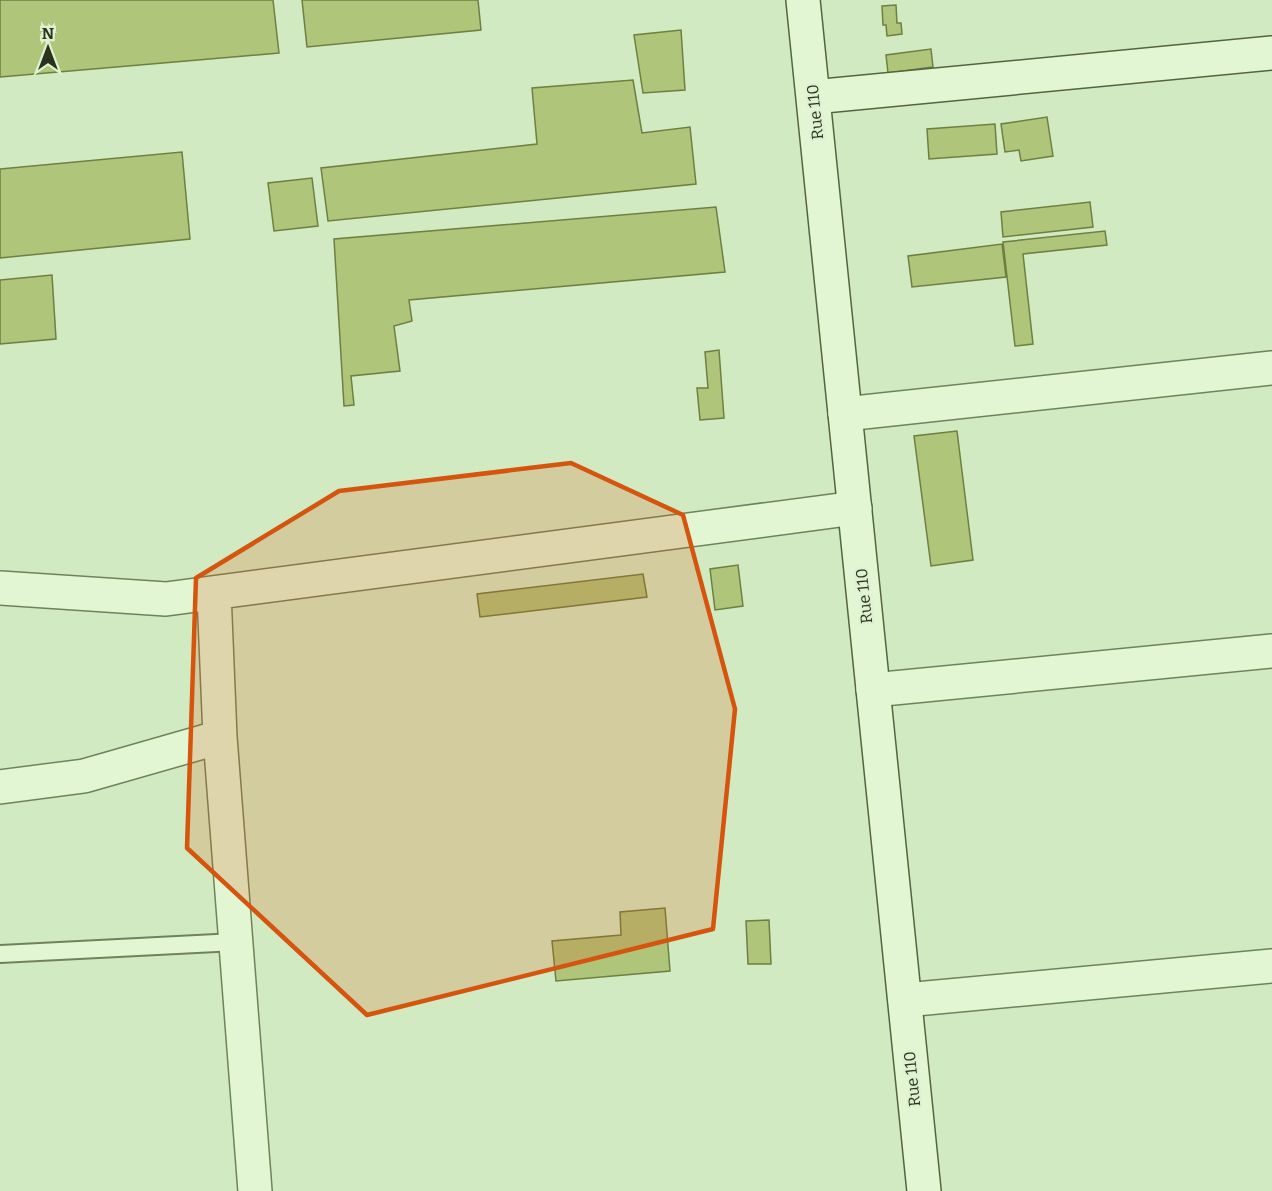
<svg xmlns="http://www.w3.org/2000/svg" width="1272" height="1191" viewBox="0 0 1272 1191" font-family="Bitter,serif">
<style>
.building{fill:#aec57a;stroke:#6e7f42;stroke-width:1.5}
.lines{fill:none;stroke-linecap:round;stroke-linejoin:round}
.lane-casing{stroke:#71825a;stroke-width:20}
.street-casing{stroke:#71825a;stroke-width:36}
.secondary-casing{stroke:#55643e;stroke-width:36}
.lane{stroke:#e2f6d4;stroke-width:16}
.street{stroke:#e2f6d4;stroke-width:33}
.secondary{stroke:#e2f6d4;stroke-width:33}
.marked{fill:#d5550e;fill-opacity:0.2;stroke:#d5550e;stroke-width:4.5;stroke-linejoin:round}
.labels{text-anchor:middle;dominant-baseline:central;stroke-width:4.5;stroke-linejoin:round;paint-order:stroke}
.street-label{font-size:16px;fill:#2b331e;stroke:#def2d1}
</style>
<rect width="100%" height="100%" fill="#d2eac2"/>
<path class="building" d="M0,0H273L279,53L0,77Z
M302,0H478L481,30L307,47Z
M896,5L897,23H901L902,34L887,36L886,25H883L882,6Z
M681,30L685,90L643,93L634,35Z
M931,49L933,67L888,73L886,55Z
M633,80L642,133L690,127L696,184L328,221L321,168L537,144L532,88Z
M1047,117L1053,156L1021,161L1019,150L1005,152L1001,124Z
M995,124L997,154L929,159L927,129Z
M182,152L190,239L0,258V169Z
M312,178L318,226L274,231L268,183Z
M1090,202L1093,227L1003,237L1001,212Z
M716,207L725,272L409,300L412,321L394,326L400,371L351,376L354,405L344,406L334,239Z
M1105,231L1107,245L1023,254L1033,344L1015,346L1003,242Z
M1002,244L1006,277L912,287L908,256Z
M52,275L56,339L0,344V280Z
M719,350L724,418L700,420L697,388H708L705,352Z
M957,431L973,560L931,566L914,436Z
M738,565L743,606L715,610L710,569Z
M643,574L647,597L480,617L477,594Z
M665,908L670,971L556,981L552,941L621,935L620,912Z
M769,920L771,964H748L746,921Z"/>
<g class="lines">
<g class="lane-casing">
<path id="lane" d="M0,954L236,942"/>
</g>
<g class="street-casing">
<path id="street" d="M845,414L1272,368
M0,588L166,599L855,508
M214,593L220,737L255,1191
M873,690L1272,651
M0,787L84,776L220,737
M905,1000L1272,966"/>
</g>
<g class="secondary-casing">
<path id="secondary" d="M803,0L924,1191
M813,97L1272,53"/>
</g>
<use href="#lane" class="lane"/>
<use href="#street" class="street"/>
<use href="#secondary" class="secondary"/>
</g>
<path class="marked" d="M571,463L683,515L735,709L713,929L367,1015L187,848L196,578L339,491Z"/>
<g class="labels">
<g class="street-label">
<text transform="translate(815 112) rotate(-96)">Rue 110</text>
<text transform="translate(864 596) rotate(-96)">Rue 110</text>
<text transform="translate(912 1079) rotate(-96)">Rue 110</text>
</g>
</g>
<g transform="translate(48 48)" stroke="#def2d1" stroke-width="4.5" paint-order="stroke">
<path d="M0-4.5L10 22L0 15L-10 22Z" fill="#2b331e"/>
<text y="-9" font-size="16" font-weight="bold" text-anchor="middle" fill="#2b331e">N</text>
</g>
</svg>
